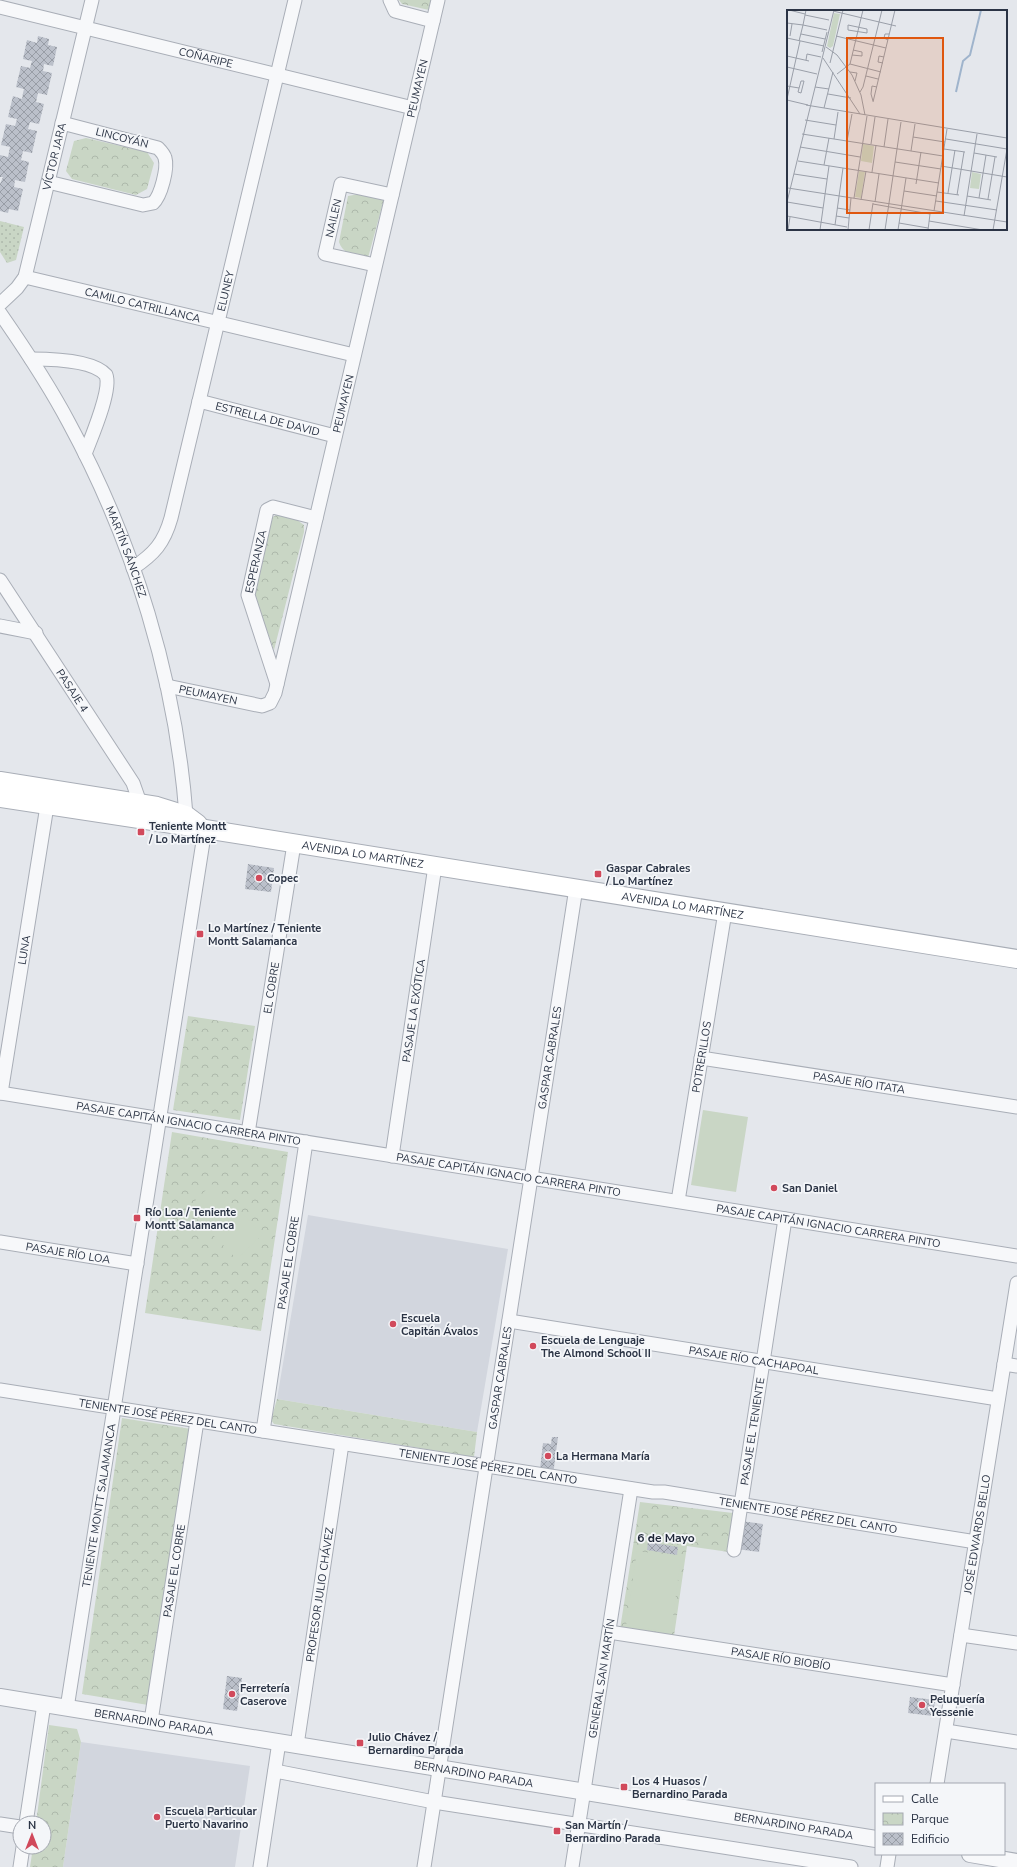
<svg xmlns="http://www.w3.org/2000/svg" width="1017" height="1867" viewBox="0 0 1017 1867" font-family="'Nunito Sans',sans-serif">
<style>
.built{fill:#d2d6de}
.grass{fill:url(#grass-dots)}
.park{fill:url(#park-crowns)}
.pitch{fill:#c9d6c5}
.building{fill:url(#building-cross-hatch)}
.lines{fill:none;stroke-linecap:round;stroke-linejoin:round}
.minor-casing{stroke:#a9aeb7;stroke-width:15}
.tertiary-casing{stroke:#a9aeb7;stroke-width:18}
.secondary-casing{stroke:#a9aeb7;stroke-width:20}
.minor{stroke:#f7f8fa;stroke-width:13}
.tertiary{stroke:#f7f8fa;stroke-width:16}
.secondary{stroke:#fff;stroke-width:18}
.poi-dot{fill:#d1495b;stroke:#f4f6f9;stroke-width:1.5}
.labels{text-anchor:middle;dominant-baseline:central;stroke-width:3.5;stroke-linejoin:round;paint-order:stroke}
.street-label{font-size:11px;fill:#2b3445;stroke:#f4f6f9}
.poi-label{font-size:11px;font-weight:bold;fill:#2b3445;stroke:#f4f6f9;text-anchor:start}
.neighbourhood-label{font-size:12px;font-weight:bold;fill:#1d2536;stroke:#f4f6f9}
.inset-river{fill:none;stroke:#9fb4cc;stroke-width:2}
.inset-road{fill:none;stroke:#9a9fa9;stroke-width:1}
.view{fill:#df570f;fill-opacity:0.15;stroke:#df570f;stroke-width:2}
.inset-edge{fill:none;stroke:#2b3445;stroke-width:2}
</style>
<defs>
<pattern id="grass-dots" width="8" height="8" patternUnits="userSpaceOnUse"><rect width="8" height="8" fill="#c9d6c5"/><path d="M2 2h.1M6 6h.1" fill="none" stroke="#adb8ab" stroke-width="1.8" stroke-linecap="round"/></pattern>
<pattern id="park-crowns" width="20" height="18" patternUnits="userSpaceOnUse"><rect width="20" height="18" fill="#c9d6c5"/><path d="M2 6a3 3 0 1 1 6 0M12 15a3 3 0 1 1 6 0" fill="none" stroke="#adb8ab"/></pattern>
<pattern id="building-cross-hatch" width="8" height="8" patternUnits="userSpaceOnUse"><rect width="8" height="8" fill="#bbc0ca"/><path d="M0 0l8 8M0 8l8-8" fill="none" stroke="#989da6"/></pattern>
</defs>
<rect width="100%" height="100%" fill="#e4e7ec"/>
<path class="built" d="M308,1215L508,1249L477,1432L277,1399Z
M81,1742L250,1766L235,1867H63Z"/>
<path class="grass" d="M0,221L24,227L16,260L7,263L0,252Z"/>
<path class="park" d="M399,0H432L429,10L402,4Z
M86,138L147,152L154,163L147,189L136,195L72,179L66,171L74,141Z
M359,194L384,199L368,258C356,255 343,255 339,242L348,196Z
M276,515L297,520L304,525V532L274,650L254,595L270,519Z
M188,1016L255,1026L240,1120L173,1110Z
M172,1132L288,1152L261,1331L145,1313Z
M277,1399L477,1432L474,1457L274,1424L271,1420Z
M122,1418L191,1429L148,1705L82,1694Z
M640,1502L733,1513L729,1552L687,1546L674,1636L620,1629Z
M49,1725L77,1729L81,1742L63,1867H30L33,1847H44V1823H36Z"/>
<path class="pitch" d="M703,1110L748,1117L736,1192L691,1185Z
M212,1184L263,1234L237,1259L187,1209Z
M637,1551L681,1557L671,1632L626,1626Z"/>
<path class="building" d="M38,36L49,39L48,45L57,47L53,66L44,64L43,71L52,73L47,95L38,93L36,102L44,104L39,124L30,122L28,129L37,131L32,153L23,151L21,160L29,162L25,182L15,180L14,187L23,189L18,211L9,209L8,213L0,211V184L3,177H0V155L8,157L10,147L1,145L6,124L15,126L17,119L8,117L13,96L22,99L23,93L24,89L16,87L21,66L30,68L32,61L23,59L27,40L37,43Z
M248,864L274,868L271,892L245,889Z
M552,1437H558L553,1475L540,1469L543,1443L551,1444Z
M741,1521L763,1524L759,1552L737,1549Z
M648,1542L678,1547L677,1555L647,1550Z
M227,1676L242,1678L237,1711L223,1709Z
M910,1697L935,1700L933,1716L908,1713Z"/>
<g class="lines">
<g class="minor-casing">
<g id="minor">
<path d="M390,0L395,11L433,21"/>
<path id="s1" d="M0,7L413,108"/>
<path d="M48,182L143,205L153,203C161,196 168,168 165,158C164,154 161,151 158,148L62,123"/>
<path id="s2" d="M375,265L325,254L341,184L392,195"/>
<path id="s3" d="M25,277L354,355"/>
<path id="s4" d="M0,304L17,288L25,277L92,0"/>
<path id="s5" d="M0,313C25,349 49,385 69,423C134,543 176,680 186,815"/>
<path d="M31,359C50,359 93,360 106,375C112,390 91,438 85,454"/>
<path id="s6" d="M199,401L335,436"/>
<path id="s7" d="M133,568C154,554 164,543 171,518L295,0"/>
<path id="s8" d="M0,580L133,783L140,803"/>
<path d="M0,626L36,633"/>
<path id="s9" d="M277,684L248,595L267,510L273,507L316,518"/>
<path id="s10" d="M167,686L262,706L270,703L275,693L438,0"/>
<path id="s11" d="M701,1058L1017,1107"/>
<path id="s12" d="M0,1093L1017,1256"/>
<path id="s13" d="M1,1093L47,806"/>
<path id="s14" d="M248,1133L294,844"/>
<path id="s15" d="M392,1156L435,866"/>
<path id="s16" d="M678,1201L725,912"/>
<path id="s17" d="M0,1242L137,1264"/>
<path id="s18" d="M509,1321L998,1399"/>
<path d="M1004,1364L1017,1366"/>
<path id="s19" d="M0,1390L653,1492H664L976,1542"/>
<path id="s20" d="M263,1431L306,1142"/>
<path id="s21" d="M734,1550L785,1219"/>
<path id="s22" d="M609,1632L953,1685"/>
<path d="M961,1635L1017,1643"/>
<path id="s23" d="M67,1708L205,829"/>
<path id="s24" d="M151,1721L197,1421"/>
<path d="M946,1731L1017,1742"/>
<path id="s25" d="M297,1745L342,1444"/>
<path d="M275,1771L434,1802L851,1867"/>
<path id="s26" d="M937,1784L1017,1283"/>
<path d="M26,1823L44,1704"/>
<path d="M0,1824L20,1827"/>
<path d="M20,1867L23,1847"/>
<path d="M260,1867L279,1742"/>
<path id="s27" d="M424,1867L576,888"/>
<path id="s28" d="M572,1867L631,1489"/>
<path d="M887,1867L889,1854"/>
</g>
</g>
<g class="tertiary-casing">
<g id="tertiary">
<path id="s29" d="M0,1697L876,1839"/>
<path d="M970,1854L1017,1862"/>
</g>
</g>
<g class="secondary-casing">
<g id="secondary">
<path d="M0,781L157,806L186,815L198,824"/>
<path id="s30" d="M0,798L205,829L1017,959"/>
</g>
</g>
<use href="#minor" class="minor"/>
<use href="#tertiary" class="tertiary"/>
<use href="#secondary" class="secondary"/>
</g>
<g class="poi-dot">
<rect x="137" y="828" width="8" height="8" rx="2"/>
<rect x="594" y="870" width="8" height="8" rx="2"/>
<circle cx="259" cy="878" r="4"/>
<rect x="196" y="930" width="8" height="8" rx="2"/>
<circle cx="774" cy="1188" r="4"/>
<rect x="133" y="1214" width="8" height="8" rx="2"/>
<circle cx="393" cy="1324" r="4"/>
<circle cx="533" cy="1346" r="4"/>
<circle cx="548" cy="1456" r="4"/>
<circle cx="232" cy="1694" r="4"/>
<circle cx="922" cy="1705" r="4"/>
<rect x="356" y="1739" width="8" height="8" rx="2"/>
<rect x="620" y="1783" width="8" height="8" rx="2"/>
<circle cx="157" cy="1817" r="4"/>
<rect x="553" y="1827" width="8" height="8" rx="2"/>
</g>
<g class="labels">
<g class="street-label">
<text stroke="none"><textPath href="#s1" startOffset="212">COÑARIPE</textPath></text>
<text stroke="none"><textPath href="#s10" startOffset="738">PEUMAYEN</textPath></text>
<text transform="translate(122 138) rotate(14)">LINCOYÁN</text>
<text stroke="none"><textPath href="#s4" startOffset="161">VÍCTOR JARA</textPath></text>
<text stroke="none"><textPath href="#s2" startOffset="88">NAILEN</textPath></text>
<text stroke="none"><textPath href="#s7" startOffset="298">ELUNEY</textPath></text>
<text stroke="none"><textPath href="#s3" startOffset="121">CAMILO CATRILLANCA</textPath></text>
<text stroke="none"><textPath href="#s10" startOffset="414">PEUMAYEN</textPath></text>
<text stroke="none"><textPath href="#s6" startOffset="71">ESTRELLA DE DAVID</textPath></text>
<text stroke="none"><textPath href="#s5" startOffset="271">MARTÍN SÁNCHEZ</textPath></text>
<text stroke="none"><textPath href="#s9" startOffset="128">ESPERANZA</textPath></text>
<text stroke="none"><textPath href="#s8" startOffset="132">PASAJE 4</textPath></text>
<text stroke="none"><textPath href="#s10" startOffset="42">PEUMAYEN</textPath></text>
<text stroke="none"><textPath href="#s30" startOffset="367">AVENIDA LO MARTÍNEZ</textPath></text>
<text stroke="none"><textPath href="#s30" startOffset="691">AVENIDA LO MARTÍNEZ</textPath></text>
<text stroke="none"><textPath href="#s13" startOffset="145">LUNA</textPath></text>
<text stroke="none"><textPath href="#s14" startOffset="147">EL COBRE</textPath></text>
<text stroke="none"><textPath href="#s15" startOffset="147">PASAJE LA EXÓTICA</textPath></text>
<text stroke="none"><textPath href="#s16" startOffset="146">POTRERILLOS</textPath></text>
<text stroke="none"><textPath href="#s27" startOffset="819">GASPAR CABRALES</textPath></text>
<text stroke="none"><textPath href="#s11" startOffset="160">PASAJE RÍO ITATA</textPath></text>
<text stroke="none"><textPath href="#s12" startOffset="191">PASAJE CAPITÁN IGNACIO CARRERA PINTO</textPath></text>
<text stroke="none"><textPath href="#s12" startOffset="515">PASAJE CAPITÁN IGNACIO CARRERA PINTO</textPath></text>
<text stroke="none"><textPath href="#s12" startOffset="839">PASAJE CAPITÁN IGNACIO CARRERA PINTO</textPath></text>
<text stroke="none"><textPath href="#s17" startOffset="69">PASAJE RÍO LOA</textPath></text>
<text stroke="none"><textPath href="#s20" startOffset="170">PASAJE EL COBRE</textPath></text>
<text stroke="none"><textPath href="#s18" startOffset="248">PASAJE RÍO CACHAPOAL</textPath></text>
<text stroke="none"><textPath href="#s27" startOffset="495">GASPAR CABRALES</textPath></text>
<text stroke="none"><textPath href="#s19" startOffset="170">TENIENTE JOSÉ PÉREZ DEL CANTO</textPath></text>
<text stroke="none"><textPath href="#s21" startOffset="120">PASAJE EL TENIENTE</textPath></text>
<text stroke="none"><textPath href="#s19" startOffset="494">TENIENTE JOSÉ PÉREZ DEL CANTO</textPath></text>
<text stroke="none"><textPath href="#s23" startOffset="205">TENIENTE MONTT SALAMANCA</textPath></text>
<text stroke="none"><textPath href="#s19" startOffset="818">TENIENTE JOSÉ PÉREZ DEL CANTO</textPath></text>
<text stroke="none"><textPath href="#s26" startOffset="253">JOSÉ EDWARDS BELLO</textPath></text>
<text stroke="none"><textPath href="#s24" startOffset="152">PASAJE EL COBRE</textPath></text>
<text stroke="none"><textPath href="#s25" startOffset="152">PROFESOR JULIO CHÁVEZ</textPath></text>
<text stroke="none"><textPath href="#s22" startOffset="174">PASAJE RÍO BIOBÍO</textPath></text>
<text stroke="none"><textPath href="#s28" startOffset="191">GENERAL SAN MARTÍN</textPath></text>
<text stroke="none"><textPath href="#s29" startOffset="156">BERNARDINO PARADA</textPath></text>
<text stroke="none"><textPath href="#s29" startOffset="480">BERNARDINO PARADA</textPath></text>
<text stroke="none"><textPath href="#s29" startOffset="804">BERNARDINO PARADA</textPath></text>
</g>
<g class="poi-label">
<text x="149" y="826">Teniente Montt<tspan x="149" dy="13">/ Lo Martínez</tspan></text>
<text x="606" y="868">Gaspar Cabrales<tspan x="606" dy="13">/ Lo Martínez</tspan></text>
<text x="267" y="878">Copec</text>
<text x="208" y="928">Lo Martínez / Teniente<tspan x="208" dy="13">Montt Salamanca</tspan></text>
<text x="782" y="1188">San Daniel</text>
<text x="145" y="1212">Río Loa / Teniente<tspan x="145" dy="13">Montt Salamanca</tspan></text>
<text x="401" y="1318">Escuela<tspan x="401" dy="13">Capitán Ávalos</tspan></text>
<text x="541" y="1340">Escuela de Lenguaje<tspan x="541" dy="13">The Almond School II</tspan></text>
<text x="556" y="1456">La Hermana María</text>
<text x="240" y="1688">Ferretería<tspan x="240" dy="13">Caserove</tspan></text>
<text x="930" y="1699">Peluquería<tspan x="930" dy="13">Yessenie</tspan></text>
<text x="368" y="1737">Julio Chávez /<tspan x="368" dy="13">Bernardino Parada</tspan></text>
<text x="632" y="1781">Los 4 Huasos /<tspan x="632" dy="13">Bernardino Parada</tspan></text>
<text x="165" y="1811">Escuela Particular<tspan x="165" dy="13">Puerto Navarino</tspan></text>
<text x="565" y="1825">San Martín /<tspan x="565" dy="13">Bernardino Parada</tspan></text>
</g>
<g class="neighbourhood-label">
<text x="666" y="1538">6 de Mayo</text>
</g>
</g>
<g transform="translate(787 10)">
<rect width="220" height="220" fill="#e4e7ec"/>
<path d="M47,3L53,4L46,36L43,38L40,36ZM76,134L87,136L85,153L74,151ZM72,161L78,162L74,188L68,187ZM185,162L194,164L192,179L183,178Z" fill="#c9d6c5"/>
<path class="inset-river" d="M169,82L176,51L183,45L194,0"/>
<path class="inset-road" d="M2,0L18,4M46,1L109,16M18,5L42,10M0,13L16,15L19,0M61,15L80,19V23L61,20ZM14,24L38,29M3,26L5,14M49,26L99,38M0,28L37,36M101,30L97,28L98,24H102M12,31L16,15L40,20M39,37L50,45L65,65L74,85L78,105M35,42L40,22M65,45L75,46V42L66,40M0,46L22,51M36,48L73,104M19,50L20,44L34,47M43,53L56,0M96,53L91,52L92,46L97,47M63,54L94,62M0,57L30,64M63,62L70,63L68,71M50,64L63,54L76,0M79,66L91,69M14,71H17L14,83L11,82ZM0,76L12,78M28,77L42,79M73,82L76,77L95,0M41,84L64,88M0,89L13,31M0,90L21,95M86,91L84,84L85,76L90,77M86,92L108,0M19,95L220,128M37,98L46,62M18,110L49,115M15,124L156,146M126,127L158,132M47,129L51,102M159,129L220,139M60,131L65,104M84,134L88,107M13,137L73,147M97,137L101,109M157,139L178,142M124,141L128,114M187,143L210,147M11,151L152,173M108,152L154,159M37,155L42,128M154,156L220,167M85,162L89,135M7,164L40,169M129,174L134,142M1,178L220,212M117,181L150,186M150,182L172,185M161,183L168,140M170,185L177,142M180,186L204,190M67,188L80,106M192,188L199,145M201,189L208,147M74,190L79,161M149,191L210,200M0,192L36,198M0,192L47,0M88,192L92,164M86,194L143,204M50,198L63,200M147,201L160,119M0,206L60,217M49,206L62,208M177,206L190,124M142,211L196,220M112,213L141,218M48,215L56,158M1,220L3,207M33,220L42,156M61,220L64,188M82,220L86,193M98,220L114,112M111,220L119,168M141,220L143,204M206,220L220,139"/>
<path class="view" d="M60,28H156V203H60Z"/>
<rect width="220" height="220" class="inset-edge"/>
</g>
<rect x="875" y="1783" width="130" height="72" fill="#f4f6f9" stroke="#a4a8b1"/>
<rect x="883" y="1796" width="20" height="6" fill="#ffffff" stroke="#a4a8b1"/>
<text x="911" y="1803" font-size="12" fill="#2b3445">Calle</text>
<rect x="883" y="1813" width="20" height="12" fill="url(#park-crowns)" stroke="#a4a8b1"/>
<text x="911" y="1823" font-size="12" fill="#2b3445">Parque</text>
<rect x="883" y="1833" width="20" height="12" fill="url(#building-cross-hatch)" stroke="#a4a8b1"/>
<text x="911" y="1843" font-size="12" fill="#2b3445">Edificio</text>
<g transform="translate(32 1835)"><circle r="19" fill="#f4f6f9" stroke="#a4a8b1"/>
<path d="M0-3L7 15L0 10L-7 15Z" fill="#d1495b"/>
<text y="-6" font-size="11" font-weight="bold" text-anchor="middle" fill="#2b3445">N</text>
</g>
</svg>
